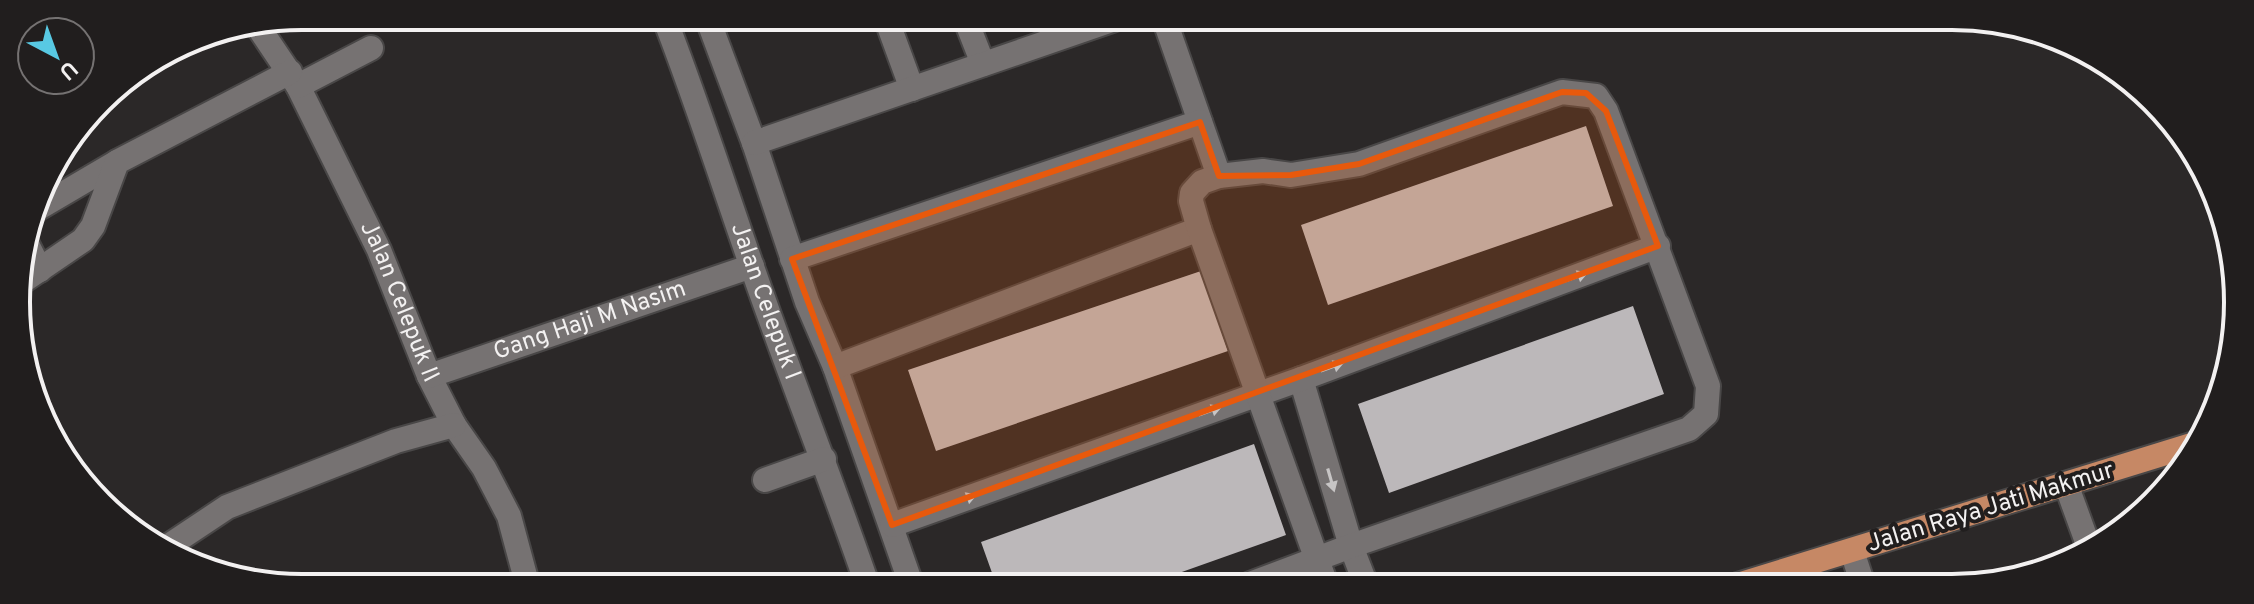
<svg xmlns="http://www.w3.org/2000/svg" width="2254" height="604" viewBox="0 0 2254 604" font-family="Overpass,sans-serif">
<style>
.building{fill:#bcb8ba}
.lines{fill:none;stroke-linecap:round;stroke-linejoin:round}
.minor-casing{stroke:#494747;stroke-width:28}
.major-casing{stroke:#494747;stroke-width:28}
.minor{stroke:#767272;stroke-width:24}
.major{stroke:#c68865;stroke-width:24}
.oneway{fill:#c7c5c5}
.marked{fill:#e8590c;fill-opacity:0.2;stroke:#e8590c;stroke-width:6;stroke-linejoin:round}
.labels{text-anchor:middle;dominant-baseline:central;stroke-width:8;stroke-linejoin:round;paint-order:stroke}
.street-label{font-size:24px;fill:#f3f1f1;stroke:#211e1e}
.rim{fill:none;stroke:#f3f1f1;stroke-width:4}
</style>
<rect width="100%" height="100%" fill="#2b2828"/>
<path class="building" d="M1586,126L1613,206L1328,305L1301,225Z
M1201,271L1228,351L936,451L908,370Z
M1633,306L1664,394L1389,493L1358,404Z
M1254,444L1286,535L1148,584H996L981,542Z"/>
<g class="lines">
<g class="minor-casing">
<g id="minor">
<path id="s1" d="M664,17C696,99 722,181 751,264C788,371 830,476 867,584"/>
<path d="M707,17L754,143L807,302L835,367L911,584"/>
<path d="M886,18L912,89"/>
<path d="M965,18L983,64"/>
<path d="M1160,19L1166,24L1219,176"/>
<path id="s2" d="M257,25L298,86L379,250L429,376L454,425L484,468L509,516L527,583"/>
<path d="M298,86L371,48"/>
<path d="M754,143L1115,19"/>
<path d="M37,209L117,162"/>
<path d="M27,244L40,270"/>
<path d="M792,259L1200,122"/>
<path d="M17,285L83,240L93,226L117,162L290,72"/>
<path d="M835,367L1199,229"/>
<path id="s3" d="M429,376L752,266"/>
<path d="M1301,379L1351,546L1366,585"/>
<path d="M765,480L824,459"/>
<path d="M2066,484L2090,550"/>
<path d="M892,525L1301,379L1658,246"/>
<path d="M161,551L227,507L396,441L454,425"/>
<path d="M1852,551L1863,585"/>
<path d="M1250,584L1351,546L1689,429L1706,414L1708,386L1606,111L1596,96L1562,92L1359,164L1291,175L1263,171L1219,176L1202,182L1192,193L1191,201L1199,229L1317,560L1326,584"/>
</g>
</g>
<g class="major-casing">
<path id="major" d="M1738,585L2198,443"/>
</g>
<use href="#minor" class="minor"/>
<use href="#major" class="major"/>
</g>
<defs><path id="oneway-solid" d="M-6-.8H1V-3.2L6.5 0L1 3.2V.8H-6Z" transform="scale(2)"/></defs>
<g class="oneway">
<use href="#oneway-solid" transform="translate(1576 277) rotate(-20)"/>
<use href="#oneway-solid" transform="translate(1332 367) rotate(-20)"/>
<use href="#oneway-solid" transform="translate(1210 411) rotate(-20)"/>
<use href="#oneway-solid" transform="translate(1331 480) rotate(74)"/>
<use href="#oneway-solid" transform="translate(965 499) rotate(-20)"/>
</g>
<path class="marked" d="M1562,92L1586,93L1606,111L1658,246L892,525L792,259L1200,122L1219,176L1291,175L1359,164Z"/>
<g class="labels">
<g class="street-label">
<text stroke="none"><textPath href="#s1" startOffset="302">Jalan Celepuk I</textPath></text>
<text stroke="none"><textPath href="#s2" startOffset="312">Jalan Celepuk II</textPath></text>
<text stroke="none"><textPath href="#s3" startOffset="170">Gang Haji M Nasim</textPath></text>
<text transform="translate(1991 508) rotate(-17)">Jalan Raya Jati Makmur</text>
</g>
</g>
<path d="M0 0H2254V604H0ZM302 30H1952A272 272 0 0 1 2224 302V302A272 272 0 0 1 1952 574H302A272 272 0 0 1 30 302V302A272 272 0 0 1 302 30Z" fill="#211e1e" fill-rule="evenodd"/>
<path class="rim" d="M302 30H1952A272 272 0 0 1 2224 302V302A272 272 0 0 1 1952 574H302A272 272 0 0 1 30 302V302A272 272 0 0 1 302 30Z"/>
<g transform="translate(56 56) rotate(139)"><circle r="38" fill="#211e1e" stroke="#757272" stroke-width="2"/>
<path d="M0-6L14 30L0 20L-14 30Z" fill="#58c9e3"/>
<text y="-12" font-size="22" font-weight="bold" text-anchor="middle" fill="#f3f1f1">U</text>
</g>
</svg>
